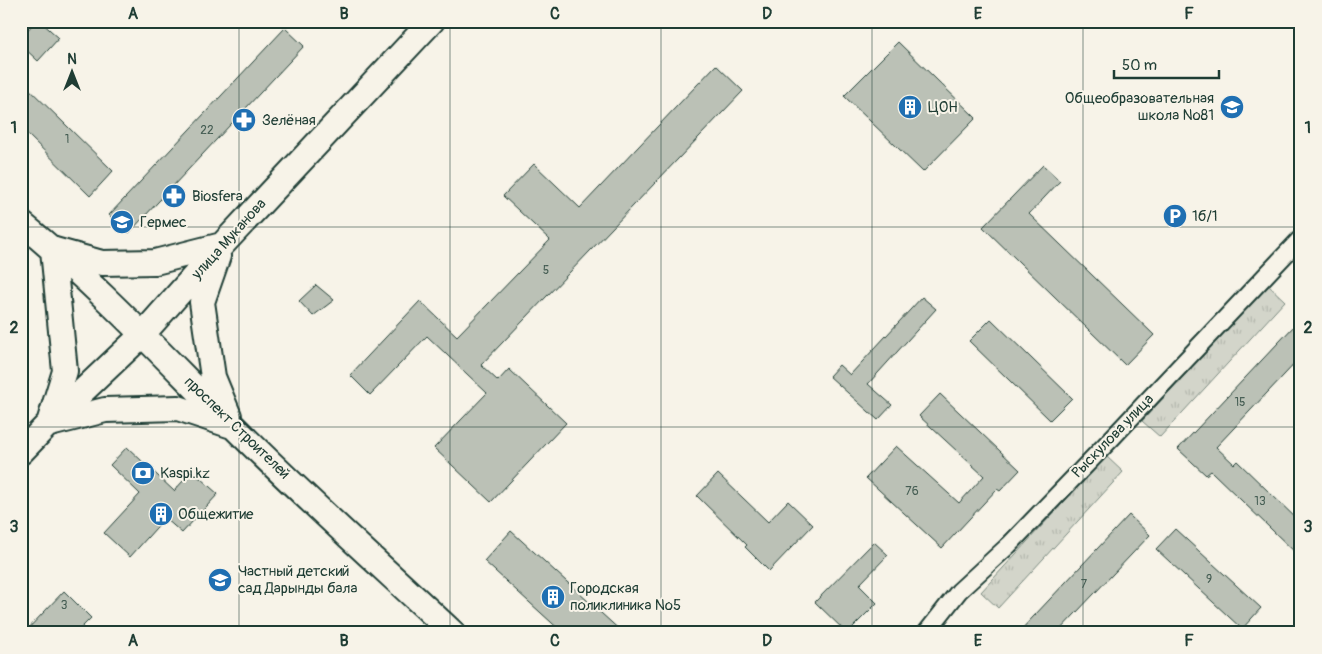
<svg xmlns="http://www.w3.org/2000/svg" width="1322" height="654" viewBox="0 0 1322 654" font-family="Pangolin,sans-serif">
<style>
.grass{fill:url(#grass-tufts);stroke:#79897f}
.building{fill:#bbc1b6;stroke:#1f3d34}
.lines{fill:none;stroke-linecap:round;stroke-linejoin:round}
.street-casing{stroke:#1f3d34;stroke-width:20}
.secondary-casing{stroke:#1f3d34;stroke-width:28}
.street{stroke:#f7f3e8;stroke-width:16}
.secondary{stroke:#f7f3e8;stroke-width:24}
.grid{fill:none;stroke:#1f3d34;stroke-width:1;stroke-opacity:0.55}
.labels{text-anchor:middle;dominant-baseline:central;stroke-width:4;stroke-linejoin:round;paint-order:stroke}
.number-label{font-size:12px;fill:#465e54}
.poi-label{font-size:15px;fill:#1f3d34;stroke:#f7f3e8;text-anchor:start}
.street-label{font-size:15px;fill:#1f3d34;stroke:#f7f3e8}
.neatline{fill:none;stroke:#1f3d34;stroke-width:2}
.grid-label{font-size:16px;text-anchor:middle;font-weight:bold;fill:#1f3d34}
</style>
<defs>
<pattern id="grass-tufts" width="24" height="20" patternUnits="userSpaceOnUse" patternTransform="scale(1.25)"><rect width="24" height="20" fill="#d3d5ca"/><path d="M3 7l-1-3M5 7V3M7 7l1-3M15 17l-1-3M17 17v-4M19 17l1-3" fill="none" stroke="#b5b8ae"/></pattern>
</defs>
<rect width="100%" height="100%" fill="#f7f3e8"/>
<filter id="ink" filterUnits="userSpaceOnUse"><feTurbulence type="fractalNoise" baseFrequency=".02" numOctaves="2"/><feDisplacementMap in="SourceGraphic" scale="10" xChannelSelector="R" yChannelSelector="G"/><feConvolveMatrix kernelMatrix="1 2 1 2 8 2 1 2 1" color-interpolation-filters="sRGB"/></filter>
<g filter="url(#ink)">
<path class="grass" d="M1268,285L1285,301L1160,437L1142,421Z
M1106,456L1123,472L998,608L981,592Z"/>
<path class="building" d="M36,21H40L59,38L38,61L21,45V37Z
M285,28L304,46L129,233L109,215Z
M898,42L976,118L923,172L844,96Z
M716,65L743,91L481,365L498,381L509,369L566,423L491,502L434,448L487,393L427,336L370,395L350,375L420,301L457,336L550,240L503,196L534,164L580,208Z
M21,81L113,171L90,196L21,128Z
M1043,165L1060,181L1029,214L1154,335L1125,365L983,227Z
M316,285L334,300L313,316L299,301Z
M922,297L936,309L868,384L892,405L878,420L829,376L839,365L850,375Z
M991,319L1072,398L1050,420L969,341Z
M1295,325L1301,330V357L1216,447L1234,464L1237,461L1301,523V558L1211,471L1206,475L1178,449Z
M940,394L1020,470L1000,491L997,489L942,548L866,478L896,446L959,503L984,476L919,416Z
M127,447L174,491L192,471L218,494L182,533L165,518L130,557L104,533L140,494L110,465Z
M718,474L768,522L788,501L813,525L769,571L745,547L747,545L697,496Z
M1129,515L1150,535L1057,633H1018Z
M1175,529L1261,608L1242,629L1156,549Z
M511,531L623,633H563L484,561Z
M874,542L888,555L859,585L877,603L847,633L815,602Z
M64,591L91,618L76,633H24Z"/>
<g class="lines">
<g class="street-casing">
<path id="street" d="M926,633L959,591L1009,545L1112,438L1301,238"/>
</g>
<g class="secondary-casing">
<path id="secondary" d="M21,223C96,284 163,356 232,425C303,496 379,564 453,633
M55,250L102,263L155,262L222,245
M218,256L202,302L213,377L229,416
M49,423L65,371L53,250
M50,424L105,410L178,408L229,425
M21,452L48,424L142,335L222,245L432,21"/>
</g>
<use href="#street" class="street"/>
<use href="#secondary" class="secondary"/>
</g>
</g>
<path class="grid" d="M239,21V633M450,21V633M661,21V633M872,21V633M1083,21V633M21,227H1301M21,427H1301"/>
<defs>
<g id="building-disc" transform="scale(1.25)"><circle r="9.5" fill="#1f6fb2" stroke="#f7f3e8"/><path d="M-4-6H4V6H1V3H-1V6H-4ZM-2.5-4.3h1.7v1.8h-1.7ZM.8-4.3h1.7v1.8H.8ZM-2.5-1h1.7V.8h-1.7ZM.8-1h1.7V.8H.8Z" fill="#fff"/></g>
<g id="school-disc" transform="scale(1.25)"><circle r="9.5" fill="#1f6fb2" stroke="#f7f3e8"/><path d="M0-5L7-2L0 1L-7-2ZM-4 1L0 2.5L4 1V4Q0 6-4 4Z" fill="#fff"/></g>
<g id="pharmacy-disc" transform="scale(1.25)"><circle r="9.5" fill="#1f6fb2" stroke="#f7f3e8"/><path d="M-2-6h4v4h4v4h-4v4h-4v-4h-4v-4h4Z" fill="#fff"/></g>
<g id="parking-disc" transform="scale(1.25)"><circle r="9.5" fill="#1f6fb2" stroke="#f7f3e8"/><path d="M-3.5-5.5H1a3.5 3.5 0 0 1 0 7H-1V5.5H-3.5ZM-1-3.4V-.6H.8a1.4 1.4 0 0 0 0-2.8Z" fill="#fff"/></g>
<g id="bank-disc" transform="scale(1.25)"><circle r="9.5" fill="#1f6fb2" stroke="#f7f3e8"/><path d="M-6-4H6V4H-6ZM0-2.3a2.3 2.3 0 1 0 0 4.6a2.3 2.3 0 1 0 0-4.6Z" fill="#fff"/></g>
</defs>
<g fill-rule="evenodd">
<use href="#building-disc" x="910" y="107"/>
<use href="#school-disc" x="1232" y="107"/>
<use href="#pharmacy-disc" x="244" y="120"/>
<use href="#pharmacy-disc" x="174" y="196"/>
<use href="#parking-disc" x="1175" y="216"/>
<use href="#school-disc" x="122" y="222"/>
<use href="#bank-disc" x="143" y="473"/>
<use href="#building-disc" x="161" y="514"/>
<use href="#school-disc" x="220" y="580"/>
<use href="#building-disc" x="553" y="597"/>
</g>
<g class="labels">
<g class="number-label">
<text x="207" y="130">22</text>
<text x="67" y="139">1</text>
<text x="546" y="270">5</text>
<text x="1240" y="402">15</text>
<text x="912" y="491">76</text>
<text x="1260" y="501">13</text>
<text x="1209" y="579">9</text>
<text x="1084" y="584">7</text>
<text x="64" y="605">3</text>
</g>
<g class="poi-label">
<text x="1214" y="98" text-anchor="end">Общеобразовательная<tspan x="1214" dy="17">школа №81</tspan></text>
<text x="928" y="107">ЦОН</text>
<text x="262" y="120">Зелёная</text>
<text x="192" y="196">Biosfera</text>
<text x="1192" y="216">1б/1</text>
<text x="140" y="222">Гермес</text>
<text x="160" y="473">Kaspi.kz</text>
<text x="178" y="514">Общежитие</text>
<text x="238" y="571">Частный детский<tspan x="238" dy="17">сад Дарынды бала</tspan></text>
<text x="570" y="588">Городская<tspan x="570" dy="17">поликлиника №5</tspan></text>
</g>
<g class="street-label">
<text transform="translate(229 239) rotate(-48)">улица Муканова</text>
<text transform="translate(237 428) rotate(44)">проспект Строителей</text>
<text transform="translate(1113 436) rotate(-46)">Рыскулова улица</text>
</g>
</g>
<rect width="1322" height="654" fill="none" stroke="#f7f3e8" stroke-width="55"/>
<g transform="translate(72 72)" stroke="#f7f3e8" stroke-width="4" paint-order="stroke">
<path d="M0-4L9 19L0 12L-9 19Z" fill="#1f3d34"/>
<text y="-8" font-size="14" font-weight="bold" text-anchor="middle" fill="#1f3d34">N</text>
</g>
<path d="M1114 70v8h105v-8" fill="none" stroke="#1f3d34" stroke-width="2.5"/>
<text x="1122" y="70" font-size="15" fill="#1f3d34" stroke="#f7f3e8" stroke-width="4" paint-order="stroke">50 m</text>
<rect x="28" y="28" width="1266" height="598" class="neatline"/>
<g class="grid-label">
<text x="133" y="19">A</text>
<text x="344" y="19">B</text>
<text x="555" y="19">C</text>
<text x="767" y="19">D</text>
<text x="978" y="19">E</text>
<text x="1189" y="19">F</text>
<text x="14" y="133">1</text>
<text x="1308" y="133">1</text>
<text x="14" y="333">2</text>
<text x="1308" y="333">2</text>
<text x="14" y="532">3</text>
<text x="1308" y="532">3</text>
<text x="133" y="646">A</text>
<text x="344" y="646">B</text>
<text x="555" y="646">C</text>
<text x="767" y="646">D</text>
<text x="978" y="646">E</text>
<text x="1189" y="646">F</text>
</g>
</svg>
